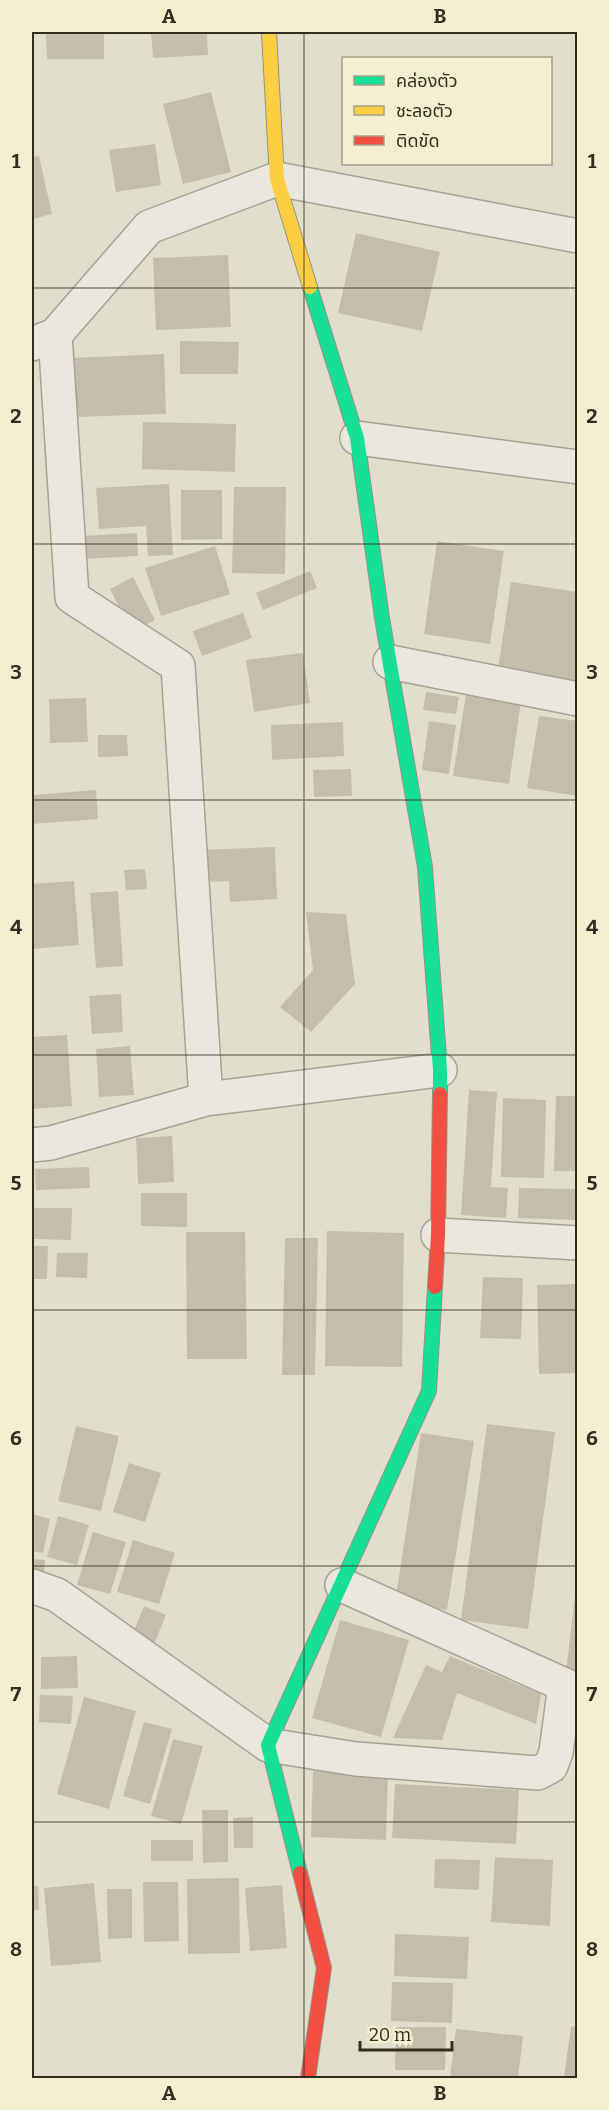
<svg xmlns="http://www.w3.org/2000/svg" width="609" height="2110" viewBox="0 0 609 2110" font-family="Bitter,'Noto Sans Thai',serif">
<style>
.building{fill:#c5bdac}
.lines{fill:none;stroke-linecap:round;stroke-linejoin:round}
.street-casing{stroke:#a6a395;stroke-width:36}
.fast-casing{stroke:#969284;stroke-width:16}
.slow-casing{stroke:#969284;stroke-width:16}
.jam-casing{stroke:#969284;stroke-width:16}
.street{stroke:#eae8dc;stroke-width:33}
.fast{stroke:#16e098;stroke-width:14}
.slow{stroke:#ffcf43;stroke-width:14}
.jam{stroke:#f24e42;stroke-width:14}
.grid{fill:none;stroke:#342c1d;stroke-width:1.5;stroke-opacity:0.55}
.neatline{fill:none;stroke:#342c1d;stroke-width:2}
.grid-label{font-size:20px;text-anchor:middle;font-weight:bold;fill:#342c1d}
</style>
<rect width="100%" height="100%" fill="#e1dfcb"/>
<path class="building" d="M46,32H104V59H47Z
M151,32H207L208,55L153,58Z
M211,92L231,172L183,184L163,104Z
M155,144L161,185L116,192L109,150Z
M39,156L52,214L32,219V157Z
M356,233L440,252L422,331L338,313Z
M228,255L231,327L156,330L153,258Z
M180,341L239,342L238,374H180Z
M164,354L166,414L75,417L72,358Z
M143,422L236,424L235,472L142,469Z
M169,484L173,555L148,556L146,526L99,529L96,488Z
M234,487H286L285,574L232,573Z
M181,490H222V539L181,540Z
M137,533L138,556L83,559L82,536Z
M437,541L504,551L490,644L424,634Z
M215,546L230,594L161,616L145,568Z
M310,571L317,588L263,610L256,593Z
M133,577L155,620L132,632L110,589Z
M511,582L578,592V681L498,669Z
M243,613L252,638L202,656L193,631Z
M303,653L310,703L254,712L246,660Z
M426,692L459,697L456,714L423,710Z
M466,694L521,702L509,784L453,776Z
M86,698L88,742L50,743L49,699Z
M539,716L578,721V796L527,788Z
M429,721L456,725L449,774L422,770Z
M343,722L344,756L272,760L271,725Z
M98,735H127L128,756L98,757Z
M351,769L352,796L314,797L313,770Z
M96,790L98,819L32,824V795Z
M275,847L277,899L230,902L229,881L200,882L199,850Z
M145,869L147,889L126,890L124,870Z
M74,881L79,945L32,949V884Z
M118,891L123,966L96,968L90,893Z
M306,912L346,914L355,984L311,1032L280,1007L313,970Z
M121,994L123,1032L92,1034L89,996Z
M67,1035L72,1106L32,1109V1037Z
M130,1046L134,1095L99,1097L96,1049Z
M469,1090L497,1092L491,1187L508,1188L506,1218L461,1215Z
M556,1096H578V1171H554Z
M503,1098L546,1100L544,1178L501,1177Z
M172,1136L174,1182L138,1184L136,1138Z
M89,1167L90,1188L36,1190L35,1169Z
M519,1188L578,1189V1220L518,1218Z
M141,1193H187V1227L141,1226Z
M32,1208H72L71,1240L32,1239Z
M327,1231L404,1233L402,1367L325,1366Z
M186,1232H245L247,1359H187Z
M285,1238H318L315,1375H282Z
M32,1246H48L47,1279H32Z
M57,1253H88L87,1278L56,1277Z
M483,1277L523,1278L521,1339L480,1338Z
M578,1284V1373L539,1374L537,1285Z
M487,1424L555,1432L528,1629L461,1620Z
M76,1426L119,1436L101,1511L58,1501Z
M421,1433L474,1441L447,1610L395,1603Z
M129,1463L161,1473L145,1522L113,1512Z
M32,1514L50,1519L43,1553L32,1551Z
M58,1516L89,1525L77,1565L47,1557Z
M93,1532L126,1542L110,1594L77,1585Z
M133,1540L175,1553L159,1604L117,1592Z
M32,1559L45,1560L44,1573L32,1572Z
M576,1587H578V1673L566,1672Z
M144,1606L166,1615L154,1644L132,1636Z
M340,1620L409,1640L381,1737L312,1718Z
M77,1656L78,1688L41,1689V1657Z
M450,1656L541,1694L536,1724L457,1693L442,1740L393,1738L426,1665L442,1672Z
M40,1695L73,1696L71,1724L39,1722Z
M84,1697L136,1711L109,1809L57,1794Z
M144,1722L172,1729L150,1804L123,1796Z
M173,1739L203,1746L181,1824L151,1816Z
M313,1770L388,1772L386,1840L311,1837Z
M395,1784L519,1790L516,1844L392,1838Z
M202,1810H228V1862L203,1863Z
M253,1817V1848H234L233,1818Z
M151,1840H193V1861H151Z
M495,1857L553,1860L550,1926L491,1922Z
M435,1859L480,1860L479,1890L434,1888Z
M239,1878L240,1953L188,1954L187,1879Z
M143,1882H178L179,1941L144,1942Z
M94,1883L101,1962L51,1966L44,1888Z
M282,1885L287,1948L250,1951L245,1888Z
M32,1886H38L39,1910H32Z
M107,1889H132V1938L108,1939Z
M395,1934L469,1937L467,1979L394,1976Z
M392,1982L453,1983L452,2023L391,2021Z
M571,2026L578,2027V2078H564Z
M396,2027H446L445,2070H395Z
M456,2029L523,2036L518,2078H450Z"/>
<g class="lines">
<g class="street-casing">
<path id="street" d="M55,335L72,597L178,666L206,1099
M32,344L55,335L149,227L277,179L578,236
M357,438L578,467
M390,662L578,699
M32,1145L51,1143L206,1099L440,1070
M438,1235L578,1243
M342,1585L578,1691
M32,1586L57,1595L268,1745L356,1759L538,1773L551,1766L556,1752L565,1685"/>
</g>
<g class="fast-casing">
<path id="fast" d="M310,287L357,438L382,618L425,867L440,1070V1094
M300,1873L268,1745L429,1391L435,1287"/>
</g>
<g class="slow-casing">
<path id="slow" d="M269,32L277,179L310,287"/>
</g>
<g class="jam-casing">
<path id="jam" d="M435,1287L438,1235L440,1094
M300,1873L324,1968L308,2078"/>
</g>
<use href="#street" class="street"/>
<use href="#fast" class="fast"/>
<use href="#slow" class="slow"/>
<use href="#jam" class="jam"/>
</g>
<path class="grid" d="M304,32V2078M32,288H578M32,544H578M32,800H578M32,1055H578M32,1310H578M32,1566H578M32,1822H578"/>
<rect width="609" height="2110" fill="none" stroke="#f3efd0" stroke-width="66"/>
<rect x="342" y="57" width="210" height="108" fill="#f3efd0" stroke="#a7a188" stroke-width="1.5"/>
<rect x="354" y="76" width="30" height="9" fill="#16e098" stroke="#a7a188" stroke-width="1.5"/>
<text x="396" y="87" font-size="18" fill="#342c1d">คล่องตัว</text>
<rect x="354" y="106" width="30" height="9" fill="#ffcf43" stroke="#a7a188" stroke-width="1.5"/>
<text x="396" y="117" font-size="18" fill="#342c1d">ชะลอตัว</text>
<rect x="354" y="136" width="30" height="9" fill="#f24e42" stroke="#a7a188" stroke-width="1.5"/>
<text x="396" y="147" font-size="18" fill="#342c1d">ติดขัด</text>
<path d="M360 2041v9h92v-9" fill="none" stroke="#342c1d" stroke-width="3"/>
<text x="369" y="2041" font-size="18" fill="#342c1d" stroke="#f3efd0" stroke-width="4.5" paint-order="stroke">20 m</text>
<rect x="33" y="33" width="543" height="2044" class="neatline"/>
<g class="grid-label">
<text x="169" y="23">A</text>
<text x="440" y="23">B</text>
<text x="16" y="168">1</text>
<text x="592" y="168">1</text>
<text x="16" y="423">2</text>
<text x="592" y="423">2</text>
<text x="16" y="679">3</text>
<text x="592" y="679">3</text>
<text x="16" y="934">4</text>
<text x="592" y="934">4</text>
<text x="16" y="1190">5</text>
<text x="592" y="1190">5</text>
<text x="16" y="1445">6</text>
<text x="592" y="1445">6</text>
<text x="16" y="1701">7</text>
<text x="592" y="1701">7</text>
<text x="16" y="1956">8</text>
<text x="592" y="1956">8</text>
<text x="169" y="2100">A</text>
<text x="440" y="2100">B</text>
</g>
</svg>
